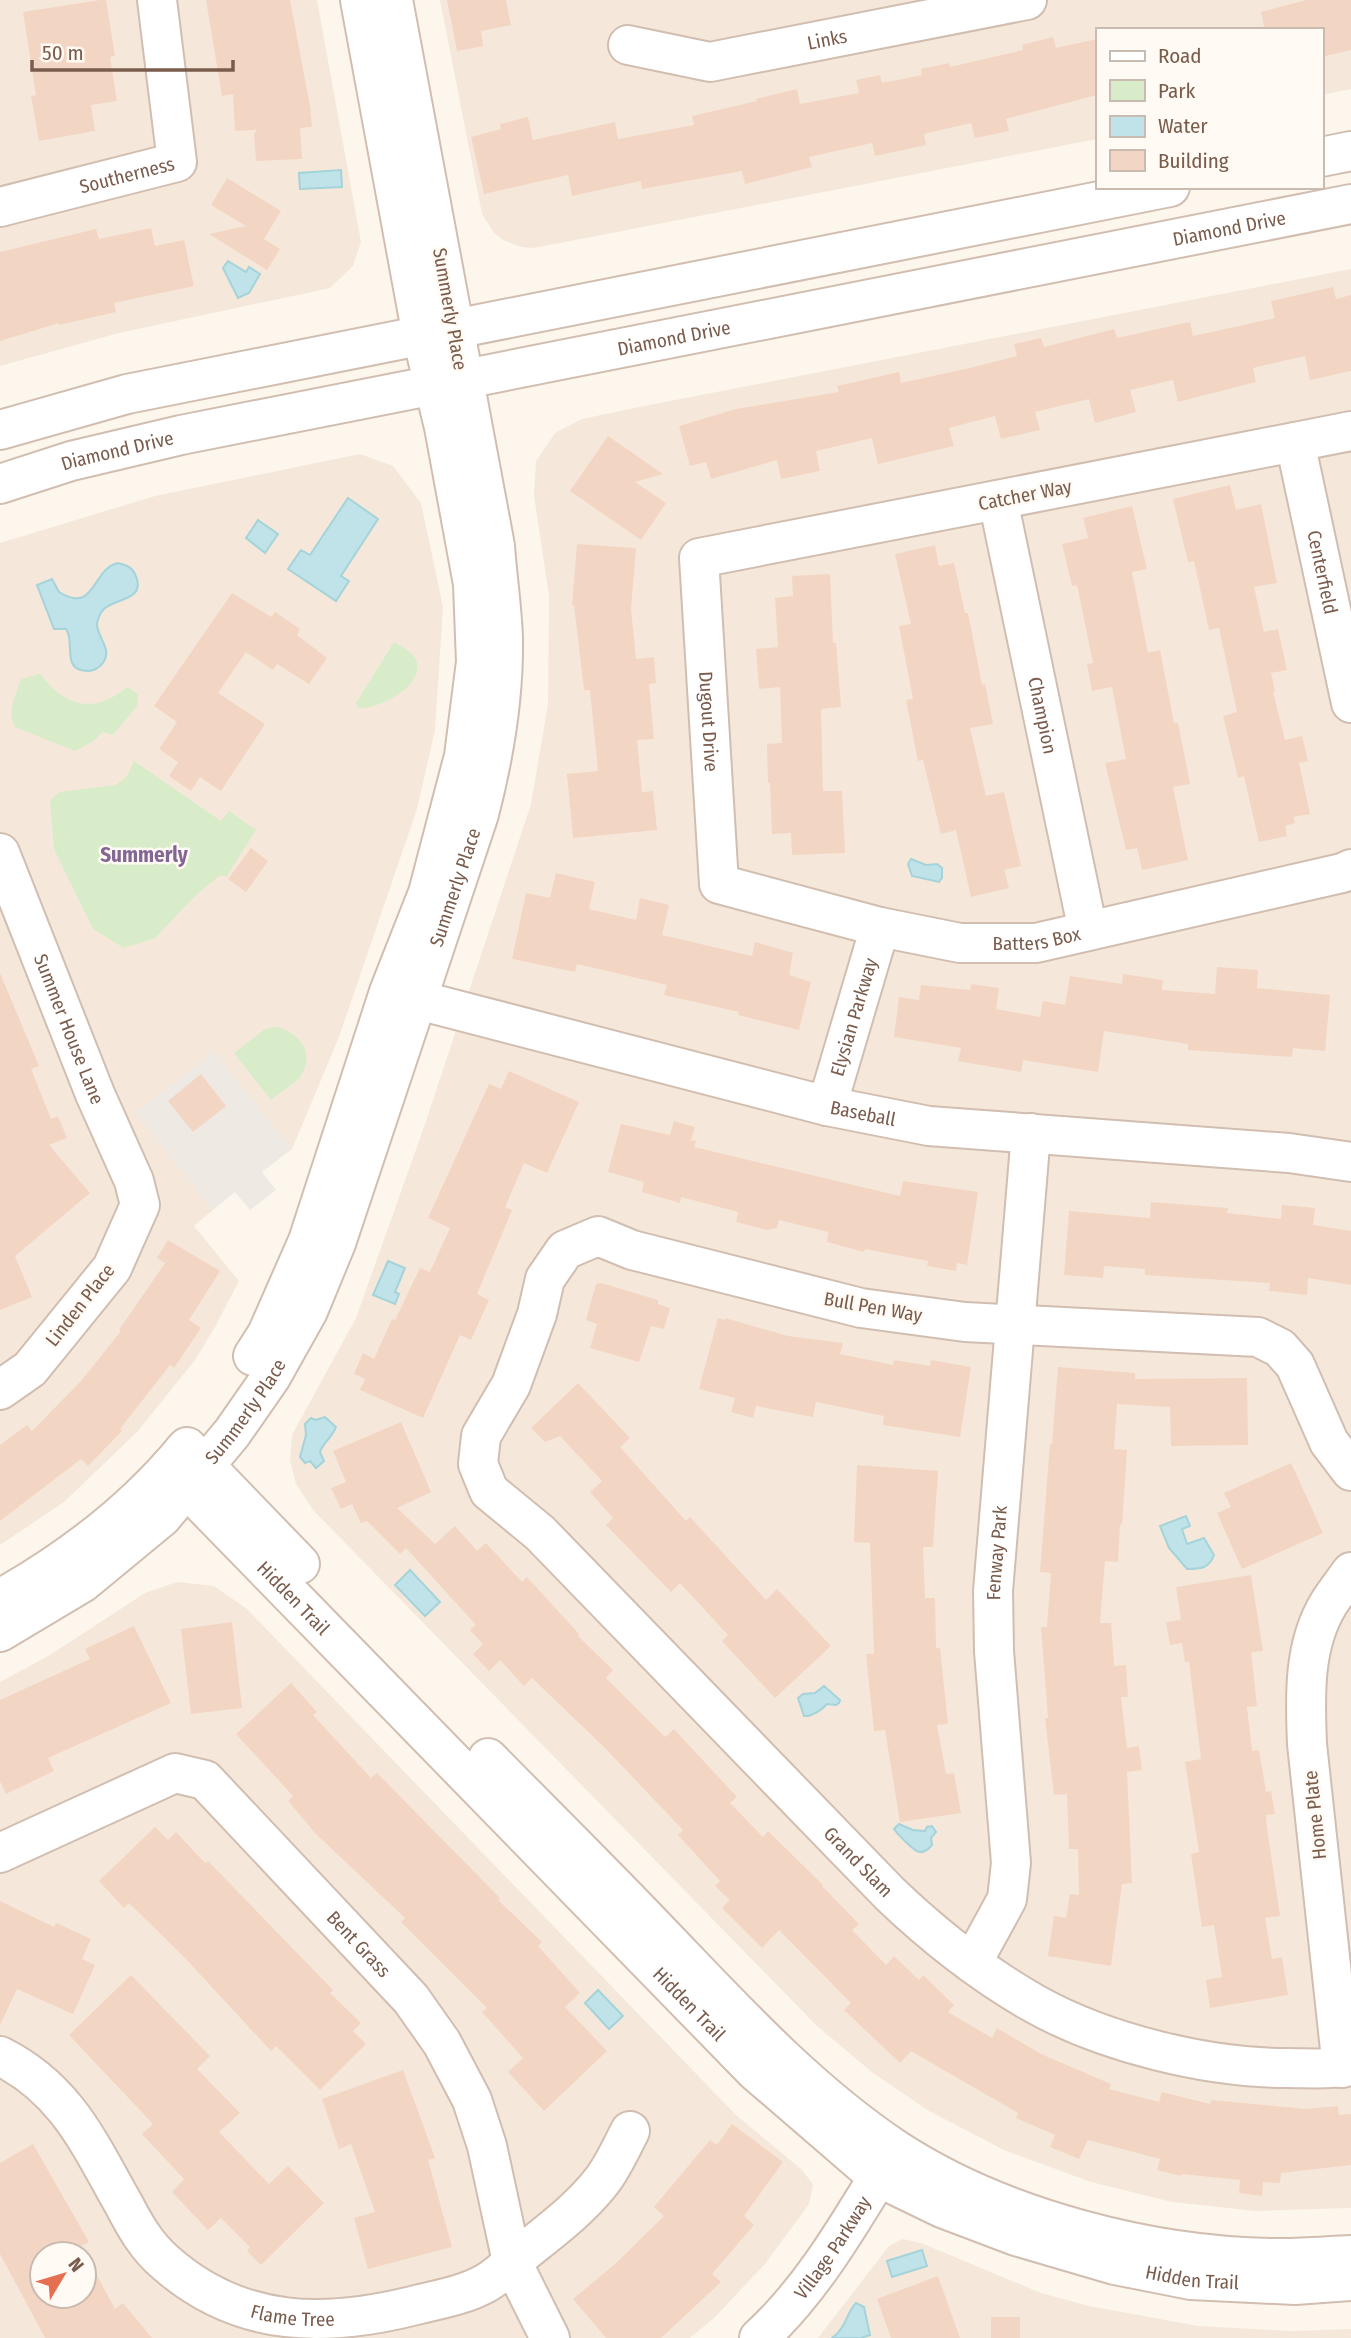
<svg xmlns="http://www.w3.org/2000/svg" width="1351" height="2338" viewBox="0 0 1351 2338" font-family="'Fira Sans Condensed',sans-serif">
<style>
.residential{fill:#f5e8da;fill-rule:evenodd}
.industrial{fill:#efe9e4}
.green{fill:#d8ecc9}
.water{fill:#bfe3e8;stroke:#a5d3da;stroke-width:2}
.building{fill:#f3d5c3;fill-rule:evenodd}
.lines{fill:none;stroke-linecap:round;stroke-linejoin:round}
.minor-casing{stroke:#d1beb0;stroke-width:42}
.minor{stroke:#fff;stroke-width:38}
.labels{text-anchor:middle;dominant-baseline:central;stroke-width:5;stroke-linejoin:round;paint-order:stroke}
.street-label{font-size:19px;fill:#7a5c4d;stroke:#fffaf3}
.neighbourhood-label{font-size:21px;font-weight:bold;fill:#846695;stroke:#fffaf3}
</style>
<rect width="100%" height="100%" fill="#fdf6ec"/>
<path class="residential" d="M0,0H317L361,242L353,266L330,288L119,333L0,366Z
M440,0H1351V89L1321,95V30H1097V139L560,243L532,248L521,247L503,240L494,233L482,214Z
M1351,269V2208L1256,2211L1172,2202L1091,2182L1004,2150L929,2111L873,2073L817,2026L313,1510L296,1484L290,1460L292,1435L356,1318L424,1127L531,804L548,704L549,596L534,495L536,461L555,433L582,419L634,408Z
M360,454L393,466L421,503L443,607L435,730L417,809L339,1037L292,1149L214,1051L136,1113L213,1210L194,1226L239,1281L215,1327L195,1360L138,1431L64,1502L0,1545V543L155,496Z
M177,1582L214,1586L247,1609L736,2115L801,2169L813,2184L809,2204L765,2264L714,2318L690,2338H0V1682L50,1655L145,1593ZM42,2254H84V2296H42Z
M903,2239L921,2243L1041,2293L1089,2306L1198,2326L1291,2331L1351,2329V2338H818L889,2246Z"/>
<path class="industrial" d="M214,1051L292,1149L262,1172L276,1190L250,1210L235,1192L213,1210L136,1113Z"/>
<path class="green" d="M394,642C401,646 411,651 415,658C429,684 379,710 358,708L356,703Z
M40,674C66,707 94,715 127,687L138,694L137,706L113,735L103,732L92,742L75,751L15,727C6,712 16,695 21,679Z
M134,761L221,821L229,811L256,830L227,876H219L196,895L155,938L124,948L93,929L54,849L50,801L59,792L116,785L127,776Z
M277,1027C298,1032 315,1052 302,1074C296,1084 280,1092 271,1100L234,1053L265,1029Z"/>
<path class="water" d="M341,170L342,187L300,189L299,173Z
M228,261L246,272L249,267L260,274L249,293L238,298L223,268Z
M348,498L378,519L341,576L349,581L336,601L288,569L301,550L310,555Z
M258,520L278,534L265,553L246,538Z
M118,563C126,565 132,567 135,574C148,601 114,598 104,609C100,613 98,618 97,624C97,638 114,650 102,664C99,668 93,671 88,671C60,671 76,642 66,629H54L37,585L52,579L59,592C96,615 92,568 118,563Z
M911,859L926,865L937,864L942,868V878L939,882L912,876L908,864Z
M388,1261L405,1268L395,1292L399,1294L395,1304L373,1295Z
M325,1417L336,1427C332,1438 324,1441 320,1452L324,1461L316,1468L310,1461L305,1463L300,1457L306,1435L305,1424L311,1418L315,1420Z
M1186,1516L1190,1526L1182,1529L1187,1544L1204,1538L1214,1555C1209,1569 1200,1569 1187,1569L1169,1548L1160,1526Z
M410,1570L440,1602L425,1616L395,1585Z
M824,1686L840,1700L839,1703L836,1705L827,1704C822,1710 811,1717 804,1716L798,1698L803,1694L815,1693Z
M899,1824L913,1830L925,1831L927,1827L932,1826L936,1832L931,1838L932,1845C922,1857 916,1852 907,1843C902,1838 898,1835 894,1829Z
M598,1990L623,2016L609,2029L585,2003Z
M922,2250L927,2266L892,2277L887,2261Z
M856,2303L864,2307L870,2335L861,2338H832C847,2327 846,2313 856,2303Z"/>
<path class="building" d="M100,0H106L115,56L110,57L117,101L91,105L95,131L39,141L31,96L36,95L23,12Z
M206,0H290L310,106L312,127L300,128L302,159L256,161L254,134L257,130L235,131L233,94L222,96Z
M447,0H506L511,25L481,31L483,46L457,51Z
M1306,0H1351V50L1321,57V30H1265L1261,12Z
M1053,37L1056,48L1097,39V95L1006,119L1009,131L975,138L971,123L924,134L926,145L875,156L872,143L809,157L812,167L745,184L742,171L642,189L641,181L572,196L568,175L484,194L471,137L501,129L500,124L528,117L533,140L615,122L618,139L694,125L692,116L757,101L756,99L797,89L800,104L859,93L856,80L880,75L882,83L922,75L921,69L949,63L950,67L1023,50L1022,45Z
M227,178L281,211L264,239L280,249L267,270L209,234L246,226L211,205Z
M151,228L155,246L184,240L194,286L114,303L116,312L59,325V323L0,341V252L96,229L99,239Z
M1333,287L1336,299L1351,295V371L1310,380L1305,356L1253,368L1256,382L1178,402L1173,380L1130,390L1136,412L1095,423L1089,399L1035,412L1040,430L1001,439L995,416L949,428L954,446L878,464L872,438L816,451L820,471L781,479L777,460L711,479L706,462L690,466L679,426L736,409L839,392L837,386L899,372L901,383L974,367L1017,356L1014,344L1041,338L1044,347L1114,329L1117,338L1190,322L1193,336L1275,318L1271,301Z
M608,436L663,474L635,482L666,503L641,540L570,491Z
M1230,485L1236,510L1261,504L1277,583L1254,587L1264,632L1278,629L1287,670L1271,673L1275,691L1273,692L1285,740L1302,736L1308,761L1299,763L1310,814L1293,817L1295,823L1285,826L1287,836L1259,842L1244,776L1238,778L1223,716L1237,712L1219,628L1209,630L1194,561L1188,562L1173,499Z
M1132,506L1147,569L1132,572L1148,653L1160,650L1174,723H1178L1190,784L1173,787L1188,860L1142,870L1137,848L1126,850L1105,763L1126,759L1112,687L1092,691L1087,664L1093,663L1077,585L1072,586L1062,544L1088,538L1083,518Z
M577,544L636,548L631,609L636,659L654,657L656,683L649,684L654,739L637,740L642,792L653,791L657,830L573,838L567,774L598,771L590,690H584L574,605H572Z
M935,545L939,566L954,563L965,613H968L982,685L985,684L993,724L970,728L986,796L1004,792L1021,866L1004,870L1009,888L971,897L956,830L941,834L923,760L918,761L906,700L913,699L899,626L911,624L895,554Z
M830,574L833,643H836L841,707L821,709L823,791H842L845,853L792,855L791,833L772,834L770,783H768L767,744L782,743L780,687L759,689L756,649L778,647L775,598L793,596L792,576Z
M232,593L271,617L275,612L300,629L297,635L327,658L309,684L277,664L273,670L246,652L218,693L265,724L221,791L200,777L191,791L169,776L178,762L159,749L177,722L154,706Z
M251,848L268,861L246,892L228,879Z
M556,873L595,882L589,909L636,920L640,898L669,905L662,935L752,956L755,942L793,953L789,975L811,982L799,1030L738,1015L739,1012L664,995L667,985L577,964L575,972L512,959L526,893L550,898Z
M1217,967L1258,970L1257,988L1330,995L1325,1051L1293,1048L1292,1057L1188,1050V1044L1104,1031L1098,1072L1023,1060L1021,1072L958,1061L961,1048L894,1037L899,997L919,1000L921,985L970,990L971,984L999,988L996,1009L1040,1017L1043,1001L1065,1005L1070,976L1122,984L1123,974L1163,980L1162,990L1215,994Z
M0,973L39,1066L31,1069L51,1119L58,1116L67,1138L49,1145L90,1193L15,1256L32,1297L0,1310Z
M509,1071L579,1102L547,1173L524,1163L505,1207L512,1210L477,1294L489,1300L471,1340L460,1335L423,1418L360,1390L365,1379L354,1374L363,1353L374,1359L392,1319L395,1320L420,1268L430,1272L450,1228L428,1218L489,1084L501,1089Z
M201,1074L226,1106L193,1132L168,1101Z
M674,1121L695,1127L691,1140L696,1141L694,1147L900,1196L903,1181L978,1192L967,1265L957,1263L956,1271L927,1266L928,1261L865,1249L864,1252L827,1242L828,1232L779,1220L777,1228L767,1230L736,1222L738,1212L681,1197L680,1203L642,1192L644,1182L608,1172L621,1124L670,1135Z
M1151,1202L1228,1208L1227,1213L1281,1219L1282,1205L1315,1208L1313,1225L1351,1231V1285L1308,1278L1307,1295L1269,1291L1270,1283L1145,1275V1269L1104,1266L1103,1278L1064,1275L1069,1211L1150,1218Z
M168,1240L220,1271L189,1320L201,1328L174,1368L170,1365L120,1429L122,1431L88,1466L81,1459L0,1521V1445L27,1425L32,1431L81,1381L121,1331L119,1330L165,1263L157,1258Z
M601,1283L658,1300V1304L670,1308L664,1329L651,1326L639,1362L590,1348L597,1324L586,1320L596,1284Z
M718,1318L725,1320V1318L788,1336L843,1343L840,1354L893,1365L894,1360L930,1366L931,1360L971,1367L960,1437L883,1425L884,1416L816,1402L813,1417L756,1406L753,1418L731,1412L735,1398L699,1389Z
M1058,1367L1135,1373V1379L1247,1378L1248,1445L1171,1446L1170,1407L1117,1404L1114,1449L1127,1450L1122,1525L1120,1524L1118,1562L1105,1561L1100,1623H1111L1114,1666L1126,1665L1128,1697H1121L1127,1748L1139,1746L1142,1770L1127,1772L1132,1883L1122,1884L1111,1966L1048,1956L1054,1916L1066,1918L1070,1894L1079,1895L1078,1849H1069L1067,1794L1054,1795L1045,1718H1048L1041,1627H1047L1051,1573L1040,1572L1050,1444H1052Z
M578,1383L630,1438L620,1447L686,1521L690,1517L766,1600L777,1589L831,1646L775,1698L722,1641L728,1635L680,1583L671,1592L606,1525L613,1518L590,1492L602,1481L560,1436L545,1442L531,1428Z
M401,1422L431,1492L397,1508L435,1544L455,1526L477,1551L486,1543L522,1582L527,1577L579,1634L578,1636L613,1670L606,1678L665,1737L674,1729L737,1797L730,1803L763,1837L768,1831L823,1885L822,1886L859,1924L852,1930L886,1965L894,1956L919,1980L923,1975L954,2005L948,2012L992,2038L997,2028L1041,2054L1111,2084L1109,2089L1159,2102L1162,2092L1210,2104L1211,2100L1306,2109L1338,2106L1339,2115L1351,2114V2165L1281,2173L1280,2183L1263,2182L1262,2196L1239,2193L1240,2180L1182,2174L1181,2176L1157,2170L1160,2159L1088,2140L1079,2159L1050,2147L1055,2135L1016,2118L1018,2113L911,2051L900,2063L844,2010L851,2003L779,1930L762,1948L722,1908L730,1900L715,1886L720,1881L678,1835L683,1830L605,1748L532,1678L524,1686L500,1660L489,1671L473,1654L483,1644L470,1630L476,1625L406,1548L400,1554L367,1521L361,1523L352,1504L341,1509L331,1488L346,1482L333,1451Z
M1291,1463L1323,1533L1242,1569L1217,1513L1231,1507L1224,1493Z
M857,1465L938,1471L933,1547H923L925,1598H935L936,1648H940L948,1724L937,1725L946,1774L954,1773L961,1813L900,1822L885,1730L874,1731L866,1654H874L870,1543L854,1542Z
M1251,1575L1263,1651L1251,1652L1257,1706L1247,1707L1252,1751L1259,1750L1266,1792L1271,1791L1275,1814L1266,1815L1267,1828L1280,1916L1265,1918L1272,1959L1282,1957L1288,1995L1210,2008L1206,1980L1222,1977L1214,1925L1202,1927L1191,1854L1199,1852L1185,1762L1201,1759L1189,1662H1185L1182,1643L1170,1645L1166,1622L1181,1620L1176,1587Z
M232,1622L242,1708L191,1714L181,1629Z
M134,1626L171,1703L48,1758L54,1771L6,1794L0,1781V1700L90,1659L85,1649Z
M291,1683L317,1712L313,1715L371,1778L377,1773L500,1898L498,1900L542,1942L538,1946L580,1993L565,2007L607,2051L544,2111L508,2072L523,2058L482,2012L487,2008L401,1922L405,1918L316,1834L288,1801L293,1796L236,1734Z
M155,1827L168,1840L176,1832L205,1863L208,1861L333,1990L330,1993L361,2023L353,2031L366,2044L320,2090L276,2046L271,2051L185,1958L129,1903L124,1908L99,1881Z
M0,1901L54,1927L56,1923L91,1939L82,1959L95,1965L73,2014L17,1989L0,2025Z
M131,1975L210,2056L197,2069L240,2113L219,2132L269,2184L288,2166L324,2203L261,2265L247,2251L250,2247L221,2218L208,2230L172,2192L184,2179L142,2134L153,2124L69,2035Z
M403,2070L435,2158L428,2160L452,2247L368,2269L354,2218L375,2212L351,2144L339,2149L322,2099Z
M732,2124L783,2162L744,2216L754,2225L712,2274L721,2282L661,2338H606L573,2299L614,2265L664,2216L654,2207L710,2140L717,2145Z
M33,2144L89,2242L81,2246L115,2309L123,2303L152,2338H45L0,2254V2163ZM42,2254H84V2296H42Z
M938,2276L960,2338H891L877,2299Z
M991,2317H1020V2338H991Z"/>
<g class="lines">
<g class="minor-casing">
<g id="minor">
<path id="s1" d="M628,45L710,62L1027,0"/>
<path d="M1321,157L1351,151"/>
<path id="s2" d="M0,207L177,162L157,0"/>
<path d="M0,430L127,394L1170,187"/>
<path id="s3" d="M1351,431L699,558L719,884L880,927L960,943H1036L1342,873L1351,869"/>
<path id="s4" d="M1295,442L1351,703"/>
<path id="s5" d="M0,484L71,461L181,435L1351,204"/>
<path id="s6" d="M998,500L1088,931"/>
<path id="s7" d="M0,853L95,1094L134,1181L140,1205L112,1268L30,1369L0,1390"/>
<path id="s8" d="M395,994L827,1106L929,1126L1289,1153L1351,1162"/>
<path id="s9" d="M827,1106L880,927"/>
<path d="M253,1356L267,1334L308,1241L389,992L428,893L464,756L476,662L473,584L444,427L422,336L360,0"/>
<path d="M187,1447L300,1564"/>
<path id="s10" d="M168,1469L755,2071L878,2177L942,2208L1016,2236L1115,2265L1191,2280L1295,2285L1351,2281"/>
<path id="s11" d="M1351,1471L1329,1442L1295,1365L1280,1348L1258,1337L965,1322L861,1308L632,1250L598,1236L565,1250L545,1279L537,1314L511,1385L481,1436L478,1464L489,1491L540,1533L890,1894C934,1936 982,1974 1035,2004C1105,2043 1207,2068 1287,2068C1308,2068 1330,2070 1351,2066"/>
<path d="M0,1599C71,1559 133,1512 185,1449"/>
<path id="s12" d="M0,1632L82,1583L162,1517L232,1433L271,1377L308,1311L336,1243L479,814C494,756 504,698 503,638C502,607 497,576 495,546L393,0"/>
<path d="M488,1758C546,1817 605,1875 662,1935C735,2011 807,2090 895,2149C1002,2219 1155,2258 1282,2258C1305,2258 1328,2256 1351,2255"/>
<path id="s13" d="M0,1853L175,1773L205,1780L411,1999L442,2043L472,2100L487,2146L512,2262L550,2338"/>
<path id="s14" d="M972,1963L1007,1899L1011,1863L994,1651L993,1591L1031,1133"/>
<path id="s15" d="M0,2056C66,2089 89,2143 123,2203C135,2226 146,2246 166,2263C241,2329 328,2328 420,2304C442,2299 467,2294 486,2283C499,2276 511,2263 523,2253C550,2231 579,2210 601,2182C613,2167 621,2148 630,2131"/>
<path d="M1342,2068L1307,1744C1305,1697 1303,1645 1329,1603C1336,1592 1344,1582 1351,1572"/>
<path id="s16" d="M759,2338C814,2288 852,2219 891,2156"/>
</g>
</g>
<use href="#minor" class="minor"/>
</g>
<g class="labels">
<g class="street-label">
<text stroke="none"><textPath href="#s1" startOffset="203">Links</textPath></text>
<text stroke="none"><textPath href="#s2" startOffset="131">Southerness</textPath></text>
<text stroke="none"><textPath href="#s5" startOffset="1256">Diamond Drive</textPath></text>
<text transform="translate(450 309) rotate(80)">Summerly Place</text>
<text stroke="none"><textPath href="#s5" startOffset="690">Diamond Drive</textPath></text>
<text stroke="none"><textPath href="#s5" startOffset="122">Diamond Drive</textPath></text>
<text transform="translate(1025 495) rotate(-11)">Catcher Way</text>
<text stroke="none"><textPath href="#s4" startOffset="133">Centerfield</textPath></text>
<text stroke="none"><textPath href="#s6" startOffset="220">Champion</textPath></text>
<text stroke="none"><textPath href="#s3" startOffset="828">Dugout Drive</textPath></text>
<text stroke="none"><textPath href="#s12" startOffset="901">Summerly Place</textPath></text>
<text stroke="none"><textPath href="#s3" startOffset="1316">Batters Box</textPath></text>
<text stroke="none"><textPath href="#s9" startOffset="93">Elysian Parkway</textPath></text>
<text stroke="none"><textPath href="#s7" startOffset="189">Summer House Lane</textPath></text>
<text stroke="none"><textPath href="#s8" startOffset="483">Baseball</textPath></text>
<text transform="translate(80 1305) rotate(-52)">Linden Place</text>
<text transform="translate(873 1307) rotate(10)">Bull Pen Way</text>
<text stroke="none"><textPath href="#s12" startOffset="334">Summerly Place</textPath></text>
<text stroke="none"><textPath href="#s14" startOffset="420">Fenway Park</textPath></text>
<text stroke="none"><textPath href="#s10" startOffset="180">Hidden Trail</textPath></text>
<text transform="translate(1315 1815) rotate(-96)">Home Plate</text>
<text stroke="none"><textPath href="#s11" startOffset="1662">Grand Slam</textPath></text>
<text stroke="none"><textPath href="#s13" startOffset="448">Bent Grass</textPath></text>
<text stroke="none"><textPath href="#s10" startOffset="747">Hidden Trail</textPath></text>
<text stroke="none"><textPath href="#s16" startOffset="117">Village Parkway</textPath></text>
<text stroke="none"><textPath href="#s10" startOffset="1335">Hidden Trail</textPath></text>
<text stroke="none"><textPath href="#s15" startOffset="410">Flame Tree</textPath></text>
</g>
<g class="neighbourhood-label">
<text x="144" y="855">Summerly</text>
</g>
</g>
<rect x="1096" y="28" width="228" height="161" fill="#fffaf3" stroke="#cabbb1" stroke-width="2"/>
<rect x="1110" y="51" width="35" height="10" fill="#ffffff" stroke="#cabbb1" stroke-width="2"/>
<text x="1158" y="63" font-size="21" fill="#7a5c4d">Road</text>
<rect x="1110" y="80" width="35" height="21" fill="#d8ecc9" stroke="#cabbb1" stroke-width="2"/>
<text x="1158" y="98" font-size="21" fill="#7a5c4d">Park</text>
<rect x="1110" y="116" width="35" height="21" fill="#bfe3e8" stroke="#cabbb1" stroke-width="2"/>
<text x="1158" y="133" font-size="21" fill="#7a5c4d">Water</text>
<rect x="1110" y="150" width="35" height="21" fill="#f3d5c3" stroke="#cabbb1" stroke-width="2"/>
<text x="1158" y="168" font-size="21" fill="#7a5c4d">Building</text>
<g transform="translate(63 2275) rotate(52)"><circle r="33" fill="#fffaf3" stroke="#cabbb1" stroke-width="2"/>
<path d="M0-5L12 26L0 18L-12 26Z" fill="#e76f51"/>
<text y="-10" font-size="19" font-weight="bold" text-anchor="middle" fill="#7a5c4d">N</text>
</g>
<path d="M32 60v10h201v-10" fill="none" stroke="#7a5c4d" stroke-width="3.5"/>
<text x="42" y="60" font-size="21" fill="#7a5c4d" stroke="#fffaf3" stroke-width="5" paint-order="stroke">50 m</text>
</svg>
